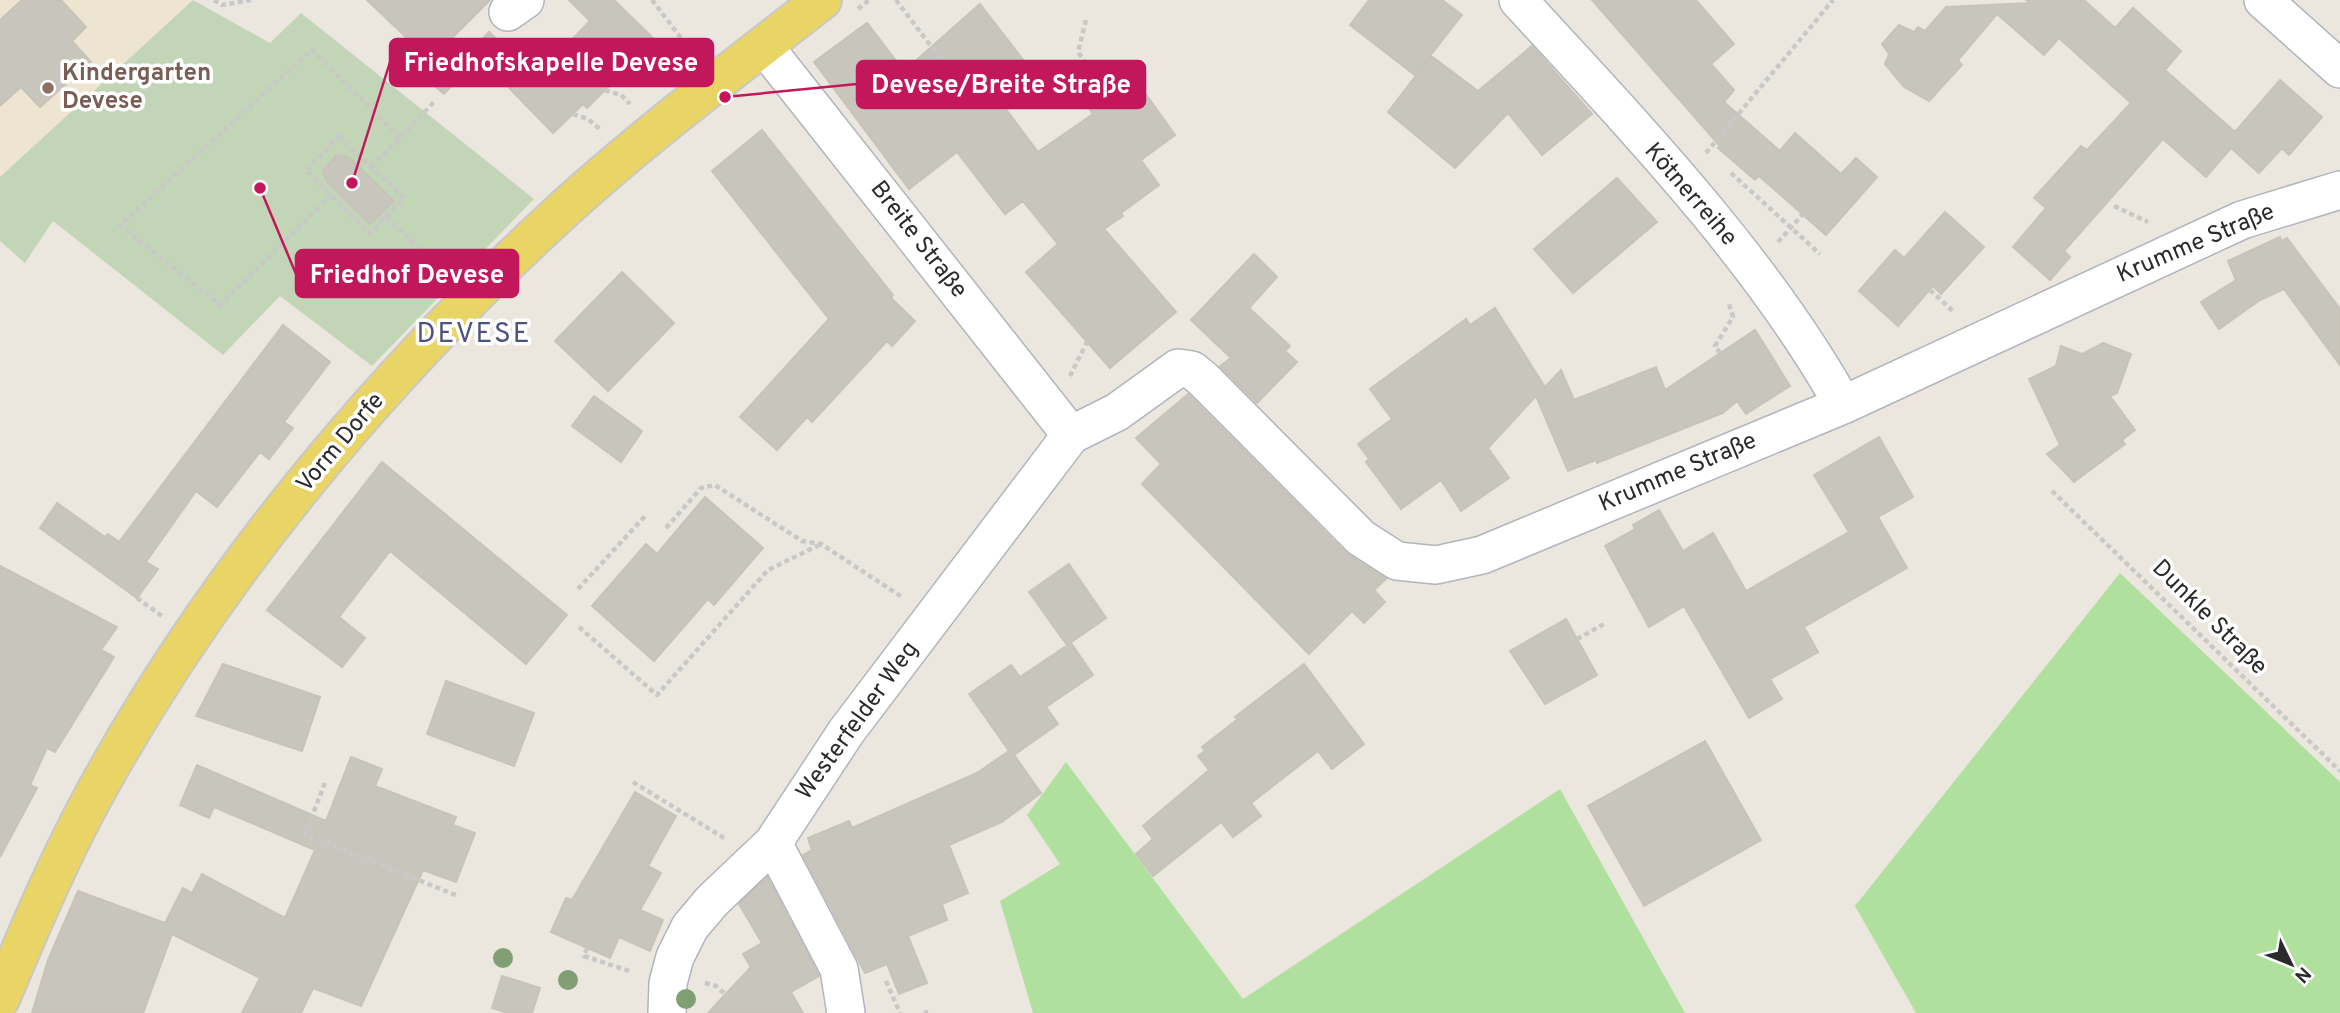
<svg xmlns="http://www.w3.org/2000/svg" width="2340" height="1013" viewBox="0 0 2340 1013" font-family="Overpass,sans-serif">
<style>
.education{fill:#ede5cf}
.green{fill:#b0e09e}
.cemetery{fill:#c3d5b7}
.building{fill:#c8c5bd;stroke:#c8c3b8;stroke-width:2}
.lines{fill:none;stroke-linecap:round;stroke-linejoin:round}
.minor-casing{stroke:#b2b4be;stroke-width:40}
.major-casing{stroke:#c8c8c8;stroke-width:42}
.path{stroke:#c8c8c8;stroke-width:4.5;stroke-dasharray:5 3.5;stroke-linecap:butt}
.minor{stroke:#fff;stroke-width:37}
.major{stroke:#e9d466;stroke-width:38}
.tree{fill:#80a074}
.education-dot{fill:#8d6e63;stroke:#fff;stroke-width:2.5}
.labels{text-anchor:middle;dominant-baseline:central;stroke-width:7;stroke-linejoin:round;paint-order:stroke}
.education-label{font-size:24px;font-weight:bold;fill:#785e54;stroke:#fff;text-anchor:start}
.street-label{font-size:24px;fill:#2b2b2b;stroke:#fff}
.quarter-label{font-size:28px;letter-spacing:2px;fill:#4e537a;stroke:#fff}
.leader{fill:none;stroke:#c2185b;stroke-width:2.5}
.callout-dot{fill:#c2185b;stroke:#fff;stroke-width:2.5}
.callout{fill:#c2185b;stroke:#c2185b;stroke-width:2.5}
.callout-label{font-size:26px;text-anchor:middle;font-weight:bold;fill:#fff}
</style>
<rect width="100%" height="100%" fill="#ece7de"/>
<path class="education" d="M0,0H193L0,177Z"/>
<path class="green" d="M2120,573L2340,782V1013H1916L1855,906Z
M1066,762L1243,999L1560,789L1685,1013H1033L1000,901L1060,864L1027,815Z"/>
<path class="cemetery" d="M193,0L270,43L301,13L534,199L372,366L280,296L223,355L53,221L25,263L0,241V177Z"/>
<path class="building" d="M22,0H61L86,27L72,41L91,62L40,107L21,87L0,106V20Z
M367,0H490L443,47L467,70L444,94L415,70L428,58Z
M569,0H614L655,40L587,108L583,104L553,133L472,50L489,32L532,72L542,62L546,66L590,21Z
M1369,0H1442L1462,15L1415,75L1350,25Z
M1592,0H1696L1734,44L1711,64L1734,90L1724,102L1780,151L1795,133L1841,174L1856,158L1877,177L1826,235L1759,176L1755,180L1718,148L1720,146Z
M2026,0H2084L2115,28L2133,8L2181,51L2165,70L2235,132L2280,80L2322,117L2289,155L2282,148L2259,173L2231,148L2206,177L2163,139L2064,251L2070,257L2050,280L2013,247L2046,208L2034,198L2081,146L2087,150L2131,103L2059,38L2044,55L1997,14L1958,60L1962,65L1929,101L1904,87L1885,64L1889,54L1882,44L1899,25L1914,32L1918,27L1925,31L1946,7L2030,3Z
M980,4L1024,61L990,88L1038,152L1093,114L1084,102L1109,83L1119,95L1137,82L1175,135L1141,160L1159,185L1121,213L1123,216L1104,229L1176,312L1110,368L1026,272L1058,244L1023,201L1005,214L957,152L909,189L814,62L867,23L904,71Z
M1532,46L1592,114L1542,155L1508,113L1455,168L1388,112L1431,56L1478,91Z
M762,130L893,295L891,298L915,321L892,346L887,341L812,422L807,417L777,450L740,417L829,319L712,171Z
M337,155L350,158L394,201L370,224L327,182L323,170Z
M1617,178L1657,222L1573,293L1534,249Z
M1945,212L1984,247L1941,294L1933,286L1898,326L1859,291L1895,250L1904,258Z
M2280,237L2281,241L2287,238L2340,309V365L2284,289L2260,300L2219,329L2201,302L2236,280L2228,261Z
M1254,254L1277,277L1249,308L1290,346L1285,351L1297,362L1257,403L1220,366L1231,358L1191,320Z
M622,272L674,323L608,391L555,341Z
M1495,308L1545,387L1561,370L1574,400L1656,367L1665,390L1755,330L1790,386L1746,414L1737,401L1723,413L1597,463L1596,460L1568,471L1536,396L1488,448L1509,478L1461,511L1441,480L1401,509L1366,462L1369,459L1358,444L1392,419L1370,389L1466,319L1470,325Z
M283,325L330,362L284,422L293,428L269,459L260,452L217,507L196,491L146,562L158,569L137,598L40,528L57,503L105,537L108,534L119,542Z
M2103,343L2131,354L2117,393L2110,396L2135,430L2122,440L2125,444L2074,482L2047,454L2060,445L2029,379L2056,366L2061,346L2082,354Z
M1188,394L1346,553L1386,579L1374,590L1385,602L1364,623L1352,611L1309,654L1142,484L1161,464L1136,438Z
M594,396L642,431L621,462L572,426Z
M1879,437L1913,497L1878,517L1907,568L1804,627L1818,652L1770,679L1782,699L1749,718L1684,606L1649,627L1605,546L1635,529L1633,525L1659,510L1683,551L1713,533L1746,591L1849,532L1814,475Z
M382,462L567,615L526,664L390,551L339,617L365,638L342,667L267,610Z
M705,497L763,548L714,605L708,599L654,661L592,606L646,544L657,554Z
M1069,564L1106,618L1067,645L1029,592Z
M0,566L117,627L101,650L114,657L55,752L47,748L30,785L37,788L0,857Z
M1566,619L1597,675L1545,704L1510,651Z
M1071,643L1093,675L1046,707L1058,724L1014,755L1041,793L1002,822L949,845L968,893L942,904L947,920L908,936L927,983L899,994L887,964L865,973L803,855L812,850L808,838L849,821L852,828L977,773L1009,751L969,694L1011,665L1020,677Z
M223,664L320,697L302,751L196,716Z
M1304,664L1364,744L1332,769L1318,751L1251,803L1261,816L1233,837L1221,822L1153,876L1136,854L1153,839L1143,826L1209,770L1198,756L1205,751L1202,747L1238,719L1235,717Z
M446,681L534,713L514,766L427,734Z
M1705,741L1761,840L1644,906L1588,806Z
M351,757L382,769L375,786L456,817L453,825L475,833L456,882L423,870L361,1006L313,988L301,1013H242L260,978L172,934L143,1013H32L48,960L78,891L165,923L183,888L192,893L202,874L285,918L315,850L214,807L209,818L180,805L197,765L326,821Z
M635,792L676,816L648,866L661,873L640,910L663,920L650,951L619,937L610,958L551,932L566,898L572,900Z
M767,877L819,976L791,992L803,1013H708L751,967L743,954L762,943L739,904Z
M502,976L540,988L532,1013H508L492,1008Z"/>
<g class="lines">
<g class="minor-casing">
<path id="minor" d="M1518,0C1631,123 1762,259 1843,405
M2263,0L2340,69
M508,12L525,0
M764,46L1071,435
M773,843L839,969L846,1013
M667,1013L668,983L675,957L690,927L712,901L773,843L846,732L1071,435L1117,412L1178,368L1192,370L1204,380L1361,538L1397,561L1436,565L1482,555L1843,405L2242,220L2340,190"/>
</g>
<g class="major-casing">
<path id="major" d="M0,999C29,930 58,861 94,795C213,577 378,380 561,212C643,137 735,68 822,0"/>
</g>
<path class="path" d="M214,0L222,5L251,0
M652,0L694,55
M896,0L943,62
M858,9L869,0
M1086,20L1078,52L1103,88
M605,90L621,95L630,104
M573,114L588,119L600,129
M339,136L404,198L370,233L306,171Z
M1706,153L1833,0
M371,167L435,101
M1731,173L1820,254
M331,195L220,305L120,225L312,50L400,137
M2114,206L2148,222
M386,217L446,273
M1778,242L1803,214
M1930,290L1955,313
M1720,353L1715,346L1733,317L1728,301
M1070,376L1087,342
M2052,491L2340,771
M666,528L701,488L715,485L802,541L821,544L902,597
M578,589L647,514
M137,598L162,616
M579,627L657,695L768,570L821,544
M1577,639L1604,624
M633,782L724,838
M325,783L305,834L458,896
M587,948L584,956L632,972
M886,981L900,1013
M705,983L716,986L725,994
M924,1013L928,1012"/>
<use href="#minor" class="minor"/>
<use href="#major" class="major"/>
</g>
<g class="tree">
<circle cx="503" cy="958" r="10"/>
<circle cx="568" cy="980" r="10"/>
<circle cx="686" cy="999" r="10"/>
</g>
<circle class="education-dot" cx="48" cy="88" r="7"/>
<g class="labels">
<g class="education-label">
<text x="62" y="74">Kindergarten<tspan x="62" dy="28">Devese</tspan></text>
</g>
<g class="street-label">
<text transform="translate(1690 195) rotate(49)">Kötnerreihe</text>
<text transform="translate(918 240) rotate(52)">Breite Straße</text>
<text transform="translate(2196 244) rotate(-23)">Krumme Straße</text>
<text transform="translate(341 443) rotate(-50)">Vorm Dorfe</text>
<text transform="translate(1678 473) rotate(-23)">Krumme Straße</text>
<text transform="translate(2209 618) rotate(45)">Dunkle Straße</text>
<text transform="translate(858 721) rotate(-54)">Westerfelder Weg</text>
</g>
<g class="quarter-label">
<text x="474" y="335">DEVESE</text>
</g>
</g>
<path class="leader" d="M352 183L390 62M725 97L857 84M260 188L296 274"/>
<g class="callout-dot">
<circle cx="352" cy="183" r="7"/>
<circle cx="725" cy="97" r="7"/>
<circle cx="260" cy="188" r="7"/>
</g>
<g class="callout">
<rect x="390" y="39" width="323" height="47" rx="7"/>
<rect x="857" y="61" width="288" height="47" rx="7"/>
<rect x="296" y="250" width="222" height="47" rx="7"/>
</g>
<g class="callout-label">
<text x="551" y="71">Friedhofskapelle Devese</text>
<text x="1001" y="93">Devese/Breite Straße</text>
<text x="407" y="283">Friedhof Devese</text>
</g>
<g transform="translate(2291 964) rotate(133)" stroke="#ffffff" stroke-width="5" paint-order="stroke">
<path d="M0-5L12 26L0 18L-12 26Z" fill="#2b2b2b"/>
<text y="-10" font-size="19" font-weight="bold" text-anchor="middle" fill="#2b2b2b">N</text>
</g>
</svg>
